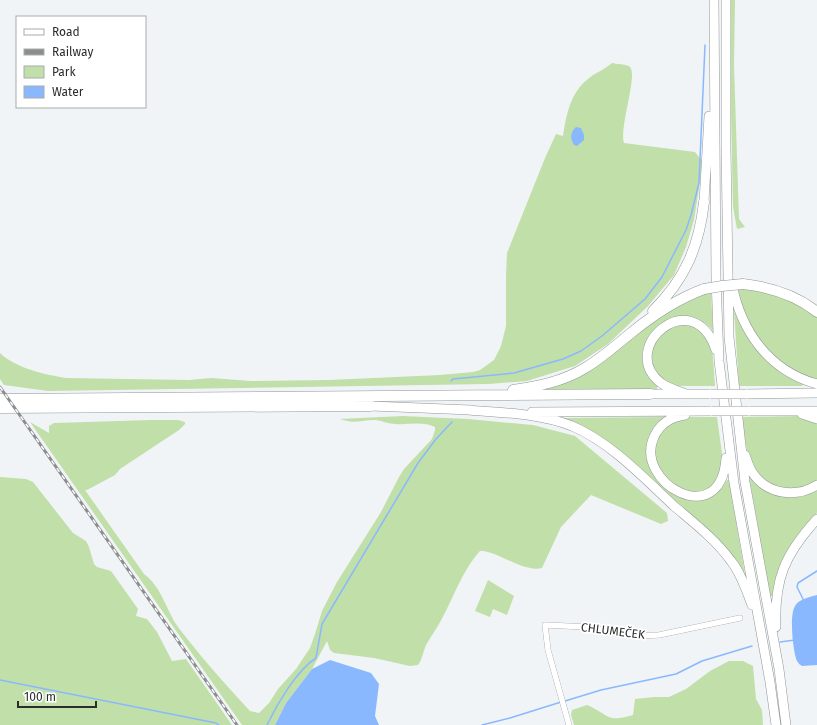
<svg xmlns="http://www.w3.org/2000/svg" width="817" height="725" viewBox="0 0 817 725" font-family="'Fira Sans',sans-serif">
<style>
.green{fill:#c0dfa9}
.water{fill:#8ab8ff}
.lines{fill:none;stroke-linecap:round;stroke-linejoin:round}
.stream{stroke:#8ab8ff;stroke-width:1.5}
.minor-casing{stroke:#939697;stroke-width:6}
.trunk-casing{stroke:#939697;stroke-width:10}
.motorway-casing{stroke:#939697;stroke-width:11}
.minor{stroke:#fff;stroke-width:5.5}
.trunk{stroke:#fff;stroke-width:9}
.motorway{stroke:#fff;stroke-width:10}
.rail-casing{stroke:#8b8d8f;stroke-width:3}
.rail{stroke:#fff;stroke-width:1.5;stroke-dasharray:4.5;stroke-linecap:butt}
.trunk-bridge-casing{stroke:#939697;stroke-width:10;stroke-linecap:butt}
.motorway-bridge-casing{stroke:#939697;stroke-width:11;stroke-linecap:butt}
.trunk-bridge{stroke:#fff;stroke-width:9}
.motorway-bridge{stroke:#fff;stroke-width:10}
.labels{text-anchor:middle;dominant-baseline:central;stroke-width:3.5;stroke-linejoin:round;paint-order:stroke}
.street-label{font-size:12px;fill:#2b2c2d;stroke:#fff}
</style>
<rect width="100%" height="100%" fill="#f1f4f6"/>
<path class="green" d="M731,0H735L734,65L739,219L745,227L737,229L733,207L730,65Z
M612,63C616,64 627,64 630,67C638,75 619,128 624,143L695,152L702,161L699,188L694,220L686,247L674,275L648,306L608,344L575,366L527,381L489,384L48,391L4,385L0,379V353C15,368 46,375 67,378L189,380L211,378L251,381L329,380L440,375L473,372L480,370L494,360L501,346L506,326V277L507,253L545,158L556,134L563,136C567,111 571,90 593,75C600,71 606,68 612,63Z
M734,289L763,291L790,300L817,317V380L806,377L783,365L757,339Z
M711,292L713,331C680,287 613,349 657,384V389L534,391L625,343L677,303Z
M734,311C749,347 770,365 803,384L802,386H739Z
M694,324L712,344L715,386H676L669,384L653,370L651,345L667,327Z
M403,416L468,419L533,425L575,436L667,513L668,521L661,524L591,495L561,527L542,568C522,573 495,549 480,551C461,572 453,600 439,624C435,631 430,638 426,645C423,652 422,660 418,665L410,666L374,658L334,653L330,650L327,641L312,669L286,703L275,725H242L30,422L49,433V426L54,423L151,420H178L185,422V424L179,430L120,469L115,475L87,490H85L144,574C163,589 165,608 178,627C200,656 225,684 250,711L259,713L269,703L278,689L296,669L310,648L315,634L322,611L337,582L381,512L399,477L404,469L432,439L435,430V427C423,421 408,425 395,424C389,424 383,421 376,420C362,419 356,425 340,419Z
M798,416L810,418L817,422V481C805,489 793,492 779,488C747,478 746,446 742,417Z
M666,417C661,421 656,424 652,430C628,470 694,534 727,480H729L745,575L617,451L563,419L562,418Z
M689,417H717L723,461V468L711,489L694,493L674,486L659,469L654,453L658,433L674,420Z
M749,475C767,496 792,505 817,490V513C793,539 778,561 772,596H770Z
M0,477L26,479L33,482L73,533L86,541L89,547L94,564L97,567L111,571L138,609L136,616L147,619L157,632L172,661L186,659L232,725H0Z
M488,580L514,596L507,615L493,609L490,617L475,611Z
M729,661H743L753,666L756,699L762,710L763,725H574L571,715L572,710L587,705C610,715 606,723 633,715L635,699L654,697H669L686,689L710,671Z"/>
<path class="water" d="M576,127L581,128L584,135V140L577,146L574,145C570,139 570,132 576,127Z
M817,595V665L802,666C799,664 799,664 797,661C793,652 789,615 795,606C799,599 810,597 817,595Z
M330,660L371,673L379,684L375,716L379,725H275L286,703L312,669Z"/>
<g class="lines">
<path class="stream" d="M451,381L453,379L514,373L563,359L581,351L602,336L645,299L662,277L686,230L691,215L699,183L705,45
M804,601L797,587L798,583L817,571
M780,642L795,640
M0,680L216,723L219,725
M565,701L601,690L676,674L702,661L752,646
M267,725C277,704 297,670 316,658L322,624L418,463L436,439L452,422
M482,725L510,718L561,702"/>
<g class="minor-casing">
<path id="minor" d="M569,725L548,650L545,625L587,627L637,636L659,635L740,618"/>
</g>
<g class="trunk-casing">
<path id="trunk" d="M714,0L716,278L719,361L734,483L770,682L776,725
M726,0V148L729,337L745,482L779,669L786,725
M704,202L709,116
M732,284C741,331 769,371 817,384
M650,394H711
M686,394C678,391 668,388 661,383C616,348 693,282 716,350
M746,394L817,393
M371,406L471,410
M467,410C502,413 539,413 572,426C610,442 644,478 674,506C694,523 716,540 731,561C741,573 746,590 752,605
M748,411H817
M532,412L712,411
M802,414L817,419
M685,415C671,417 660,423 654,437C633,482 721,533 726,458
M745,455C747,461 749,467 752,472C767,495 796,498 817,485
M776,627C774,579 785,554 817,519"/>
</g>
<g class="motorway-casing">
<path id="motorway" d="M743,284C770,287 795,294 817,312
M653,311C685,279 699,247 704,202
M513,390C538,386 562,382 585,368C602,358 616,345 631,333C653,315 677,299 704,289
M0,399L650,394
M0,408L371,406"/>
</g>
<use href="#minor" class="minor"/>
<use href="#trunk" class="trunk"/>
<use href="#motorway" class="motorway"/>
<g class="rail-casing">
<path id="rail" d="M0,387L237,725"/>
</g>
<use href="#rail" class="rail"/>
<g class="trunk-bridge-casing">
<path id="trunk-bridge" d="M711,394H746
M712,411H748"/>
</g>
<g class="motorway-bridge-casing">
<path id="motorway-bridge" d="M704,289L722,286L743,284"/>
</g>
<use href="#trunk-bridge" class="trunk-bridge"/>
<use href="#motorway-bridge" class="motorway-bridge"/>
</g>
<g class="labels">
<g class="street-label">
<text transform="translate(613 631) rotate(7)">CHLUMEČEK</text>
</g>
</g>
<rect x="16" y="16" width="130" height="92" fill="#ffffff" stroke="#aaabab"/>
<rect x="24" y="29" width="20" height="6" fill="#ffffff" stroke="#aaabab"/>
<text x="52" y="36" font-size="12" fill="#2b2c2d">Road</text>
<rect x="24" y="49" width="20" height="6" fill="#8b8d8f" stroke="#aaabab"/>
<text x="52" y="56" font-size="12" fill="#2b2c2d">Railway</text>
<rect x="24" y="66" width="20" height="12" fill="#c0dfa9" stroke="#aaabab"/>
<text x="52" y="76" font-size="12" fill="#2b2c2d">Park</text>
<rect x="24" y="86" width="20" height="12" fill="#8ab8ff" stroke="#aaabab"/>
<text x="52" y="96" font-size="12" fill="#2b2c2d">Water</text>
<path d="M18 701v6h78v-6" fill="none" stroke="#2b2c2d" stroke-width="2"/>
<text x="24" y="701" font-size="12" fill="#2b2c2d" stroke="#ffffff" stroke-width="3" paint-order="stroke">100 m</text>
</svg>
